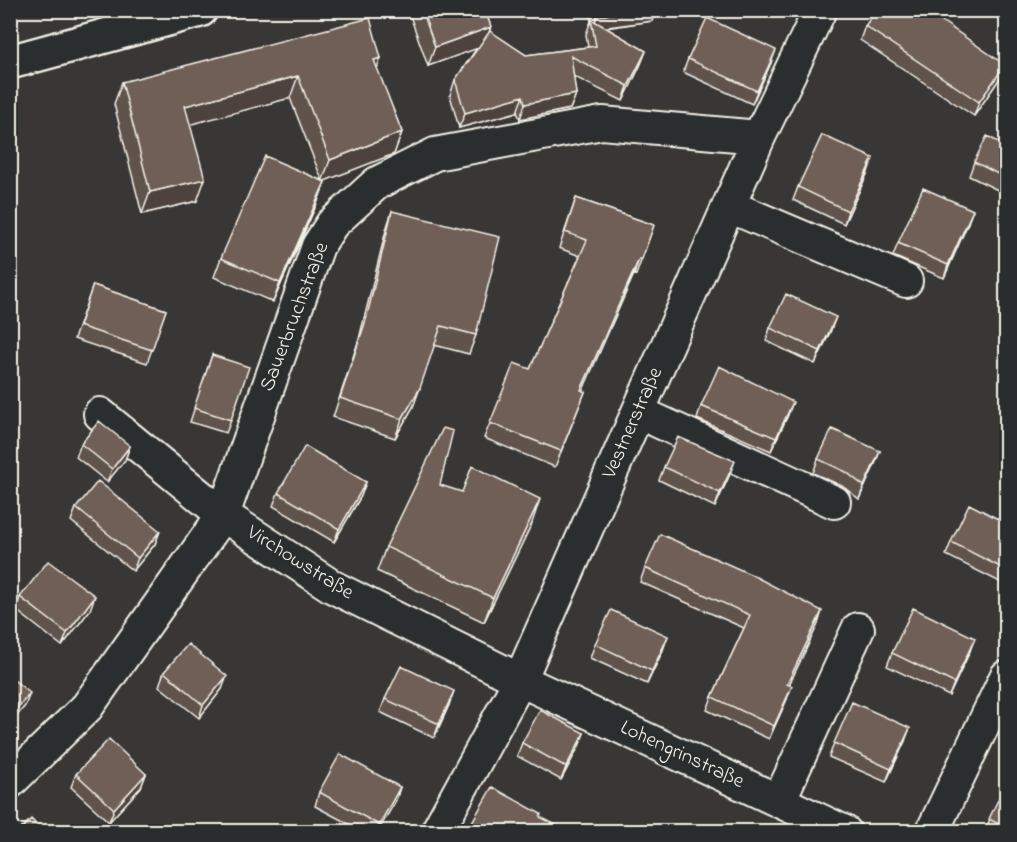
<svg xmlns="http://www.w3.org/2000/svg" width="1017" height="842" viewBox="0 0 1017 842" font-family="'Indie Flower',sans-serif">
<style>
.lines{fill:none;stroke-linecap:round;stroke-linejoin:round}
.street-casing{stroke:#f4f1e8;stroke-width:36}
.secondary-casing{stroke:#f4f1e8;stroke-width:38}
.street{stroke:#2a2d2e;stroke-width:32}
.secondary{stroke:#2a2d2e;stroke-width:33}
.wall{fill:#5f524b;stroke:#f4f1e8;stroke-width:1.5}
.shaded-wall{fill:#4e423d;stroke:#f4f1e8;stroke-width:1.5}
.building{fill:#6f5f57;stroke:#f4f1e8;stroke-width:1.5}
.labels{text-anchor:middle;dominant-baseline:central;stroke-width:6;stroke-linejoin:round;paint-order:stroke}
.street-label{font-size:21px;fill:#f4f1e8;stroke:#2a2d2e}
</style>
<rect width="100%" height="100%" fill="#383736"/>
<filter id="ink" filterUnits="userSpaceOnUse"><feTurbulence type="fractalNoise" baseFrequency=".0167" numOctaves="2"/><feDisplacementMap in="SourceGraphic" scale="12" xChannelSelector="R" yChannelSelector="G"/><feConvolveMatrix kernelMatrix="1 2 1 2 8 2 1 2 1" color-interpolation-filters="sRGB"/></filter>
<g filter="url(#ink)">
<g class="lines">
<g class="street-casing">
<path id="street" d="M729,206L906,281
M638,412L834,502
M100,414L223,515L333,587L520,680L845,832
M10,782L87,707L223,515L318,246L332,224L377,183L435,154L602,123L759,137
M779,801L858,629
M437,832L520,680L759,137L820,10
M932,832L1006,677"/>
</g>
<g class="secondary-casing">
<path id="secondary" d="M10,62L200,10"/>
</g>
<use href="#street" class="street"/>
<use href="#secondary" class="secondary"/>
</g>
<path class="wall" d="M410,10H485L491,27L489,31L526,55L588,47L586,34L591,21L589,10H656L652,21L606,28L646,51L640,66L623,101L573,76L576,94L570,109L520,119L517,112L459,128L450,95L455,80L477,48L428,66L409,13Z
M865,26L1000,78L974,116L860,40Z
M688,59L771,63L752,104L683,72Z
M377,69L402,132L394,154L324,181L325,182L318,201L273,302L214,277L221,258L322,180L290,98L190,124L197,201L142,214L114,104L122,82Z
M1006,146V194L969,176L974,162Z
M868,172L844,224L793,200L798,187Z
M576,198L654,225L636,275L634,274L582,391L585,392L555,467L484,438L490,423L530,369L580,256L559,248Z
M392,211L476,335L469,354L434,345L413,407L395,438L333,417L359,339L386,230Z
M968,223L944,278L893,256L898,243Z
M93,285L166,310L147,363L74,339Z
M770,328L831,330L815,364L766,341Z
M212,355L231,420L226,433L190,422Z
M701,406L788,415L771,451L697,419Z
M81,444L130,446L125,460L107,482L76,457Z
M880,451L875,464L859,499L842,486L813,473L818,459Z
M664,467L730,474L715,507L659,480Z
M366,482L361,496L334,542L273,506L278,493Z
M440,485L532,523L484,622L377,571L386,547Z
M76,508L160,531L155,544L133,571L71,521Z
M1006,523V585L946,555L951,542Z
M645,568L818,624L789,685L787,699L769,739L707,710L712,697L744,628L640,582Z
M20,597L90,610L62,646L16,610Z
M595,644L663,650L647,684L590,658Z
M970,651L949,696L887,666L892,653Z
M164,672L222,689L199,718L159,686Z
M385,699L449,705L434,738L380,712Z
M584,733L579,746L561,780L517,756L522,743Z
M905,741L886,782L829,757L834,743Z
M76,774H146L141,787L109,822L71,787Z
M1006,783V831H997L987,826Z
M400,787L396,800L378,831H362L315,806L319,792Z
M540,817L567,831H469L471,824Z"/>
<path class="shaded-wall" d="M640,10H656L652,21L593,29V27L597,16Z
M491,27L484,46L428,66L435,47Z
M776,50L771,63L752,104L757,91Z
M646,51L640,66L623,101L628,86Z
M381,58L373,80L374,60Z
M1005,65L1000,78L974,116L979,102Z
M298,76L290,98L177,128L185,106Z
M576,94L570,109L520,119L525,104Z
M523,96L517,112L459,128L465,113Z
M402,132L394,154L322,182L330,160Z
M873,158L868,172L844,224L848,211Z
M205,179L197,201L142,214L150,192Z
M325,182L318,201L273,302L280,283Z
M973,210L968,223L944,278L948,265Z
M639,259L634,274L576,406L581,390Z
M836,317L831,330L815,364L820,351Z
M420,388L413,407L395,438L402,419Z
M793,402L788,415L771,451L776,438Z
M130,446L125,460L107,482L112,469Z
M880,451L875,464L859,499L864,486Z
M735,461L730,474L715,507L720,493Z
M366,482L361,496L334,542L339,529Z
M540,499L532,523L484,622L493,598Z
M160,531L155,544L133,571L138,558Z
M95,596L90,610L62,646L67,633Z
M822,611L818,624L783,697L787,684Z
M668,636L663,650L647,684L652,671Z
M975,638L970,651L949,696L954,683Z
M227,676L222,689L199,718L203,705Z
M792,686L787,699L769,739L774,726Z
M454,691L449,705L434,738L439,724Z
M30,693L25,706L10,724V717Z
M910,728L905,741L886,782L891,769Z
M584,733L579,746L561,780L566,767Z
M146,774L141,787L109,822L114,809Z
M400,787L396,800L378,831H377L379,825Z"/>
<path class="building" d="M422,10H485L491,27L435,47Z
M596,10H640L597,16Z
M876,10H926L1005,65L979,102L865,26Z
M370,18L381,58L374,60L402,132L330,160L298,76L185,106L205,179L150,192L122,82Z
M707,18L776,50L757,91L688,59Z
M591,19L646,51L628,86L571,56L576,94L525,104L523,96L465,113L455,80L490,31L526,55L596,46Z
M822,135L873,158L848,211L798,187Z
M987,136L1006,146V178L974,162Z
M265,156L325,182L280,283L221,258Z
M923,188L973,210L948,265L898,243Z
M576,198L654,225L642,259H639L581,390L585,392L561,451L490,423L514,363L530,369L587,240L565,232Z
M392,211L500,237L476,335L441,326L420,388L402,419L340,398L366,320Z
M93,285L166,310L152,350L79,326Z
M786,294L836,317L820,351L770,328Z
M212,355L249,367L231,420L194,408Z
M719,366L793,402L776,438L701,406Z
M99,421L130,446L112,469L81,444Z
M443,428L453,431L440,485L462,492L472,466L540,499L493,598L386,547Z
M832,429L880,451L864,486L846,472L818,459Z
M678,437L735,461L720,493L664,467Z
M305,446L366,482L339,529L278,493Z
M98,481L160,531L138,558L76,508Z
M969,504L1006,523V570L951,542Z
M660,534L750,574L822,611L787,684L792,686L774,726L712,697L750,615L645,568Z
M48,561L95,596L67,633L20,597Z
M913,608L975,638L954,683L892,653Z
M611,610L668,636L652,671L595,644Z
M188,644L227,676L203,705L164,672Z
M401,666L454,691L439,724L385,699Z
M10,677L30,693L10,717Z
M852,702L910,728L891,769L834,743Z
M540,710L584,733L566,767L522,743Z
M109,739L146,774L114,809L76,774Z
M340,754L400,787L379,825L319,792Z
M1006,783V828L989,819Z
M492,787L541,814L540,817L567,831H485L471,824Z
M31,819L43,831H19Z"/>
</g>
<g class="labels">
<g class="street-label">
<text transform="translate(295 317) rotate(-69)">Sauerbruchstraße</text>
<text transform="translate(633 423) rotate(-66)">Vestnerstraße</text>
<text transform="translate(300 563) rotate(32)">Virchowstraße</text>
<text transform="translate(682 755) rotate(25)">Lohengrinstraße</text>
</g>
</g>
<rect width="1017" height="842" fill="none" stroke="#2a2d2e" stroke-width="36"/>
<rect x="18" y="18" width="981" height="806" fill="none" stroke="#f4f1e8" stroke-width="2" filter="url(#ink)"/>
</svg>
